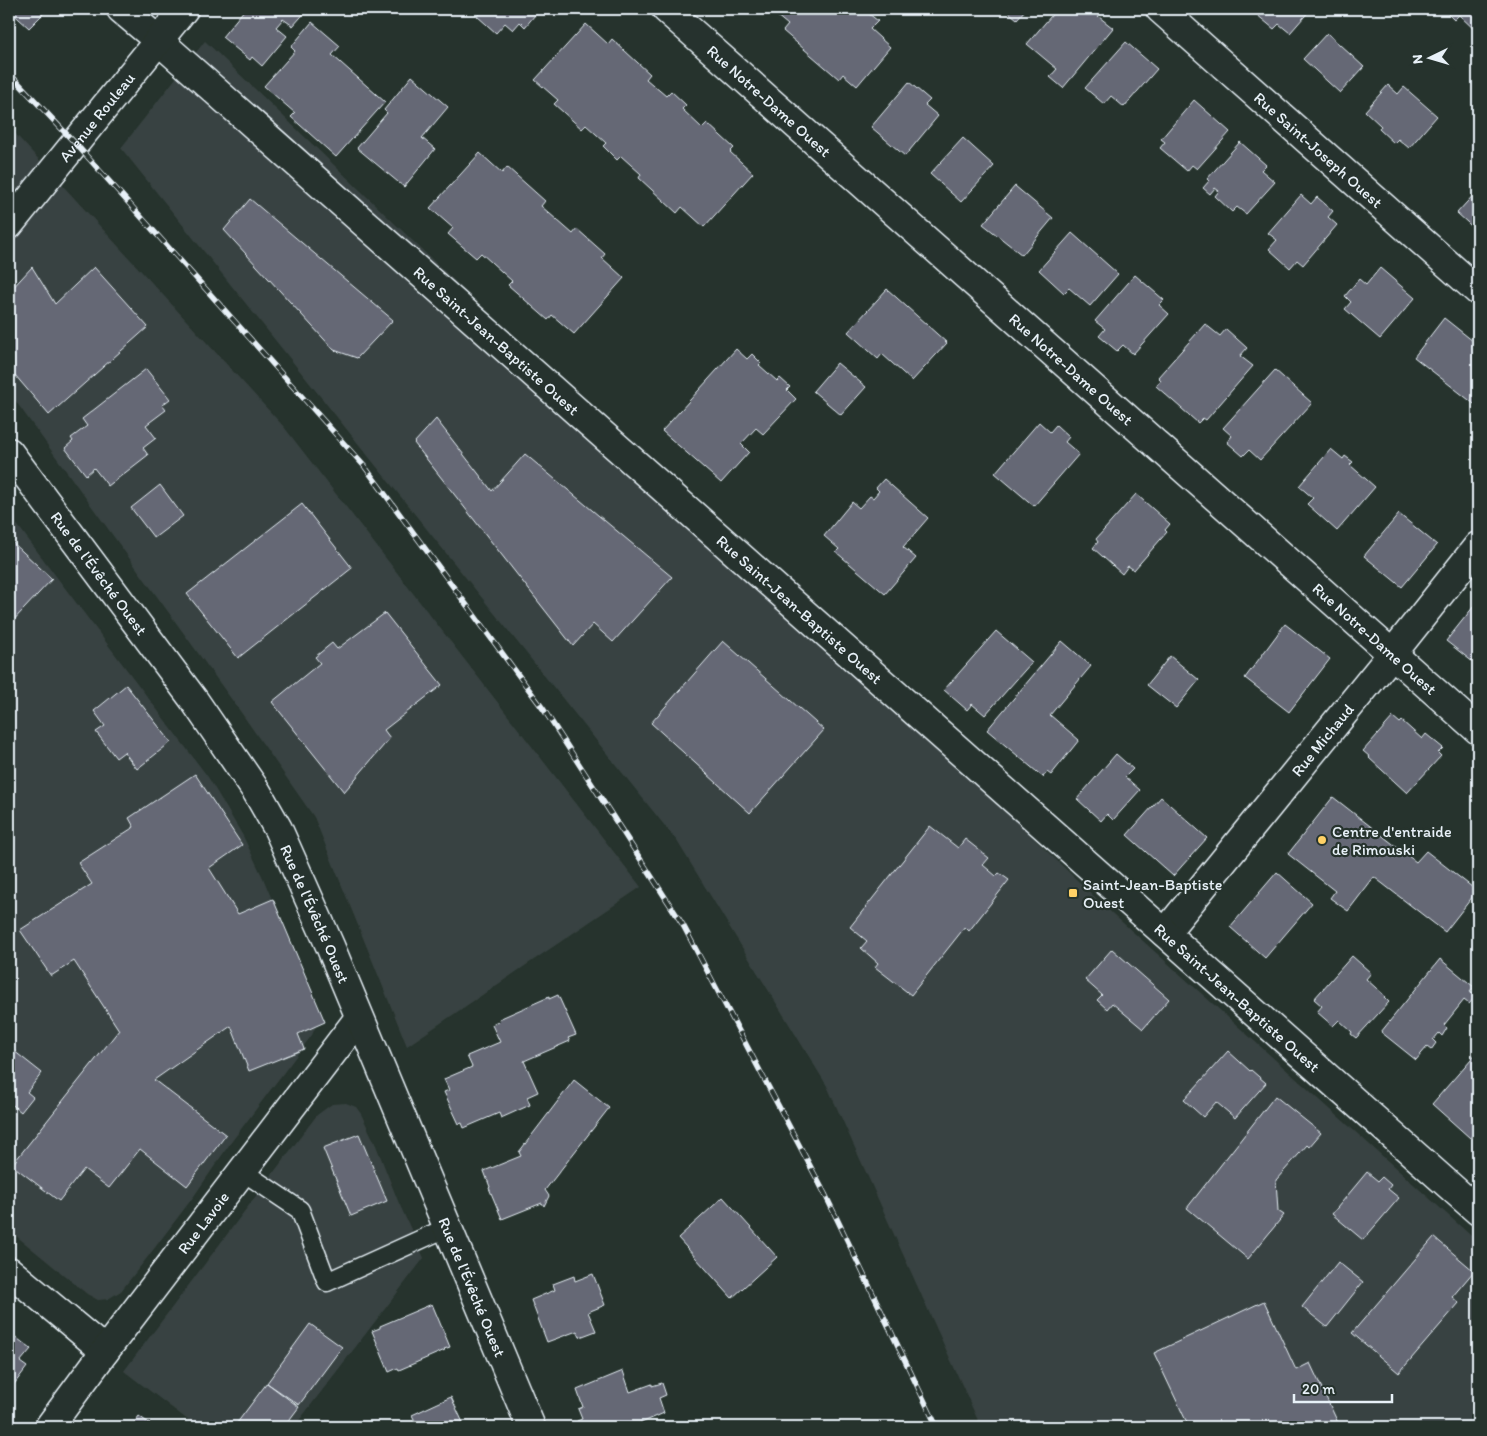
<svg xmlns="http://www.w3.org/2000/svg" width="1487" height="1436" viewBox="0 0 1487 1436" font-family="Itim,sans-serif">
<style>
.built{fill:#394342}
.building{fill:#656774;stroke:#e8f1f8}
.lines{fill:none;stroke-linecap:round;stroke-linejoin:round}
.service-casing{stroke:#e8f1f8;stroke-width:21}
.minor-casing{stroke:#e8f1f8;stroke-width:31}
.tertiary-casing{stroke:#e8f1f8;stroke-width:31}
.service{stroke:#26332d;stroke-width:18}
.minor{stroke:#26332d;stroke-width:28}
.tertiary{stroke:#26332d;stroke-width:28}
.rail-casing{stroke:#e8f1f8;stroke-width:5.5}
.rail{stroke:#26332d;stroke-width:4;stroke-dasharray:11;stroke-linecap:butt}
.poi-dot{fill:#ffd166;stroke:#26332d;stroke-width:2}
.labels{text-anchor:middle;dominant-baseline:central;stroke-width:4.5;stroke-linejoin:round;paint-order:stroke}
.street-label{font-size:16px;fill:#e8f1f8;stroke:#26332d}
.poi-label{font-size:16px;fill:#e8f1f8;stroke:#26332d;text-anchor:start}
</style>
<rect width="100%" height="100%" fill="#26332d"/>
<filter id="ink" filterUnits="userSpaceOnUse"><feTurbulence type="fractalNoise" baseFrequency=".02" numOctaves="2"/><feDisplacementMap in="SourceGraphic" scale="10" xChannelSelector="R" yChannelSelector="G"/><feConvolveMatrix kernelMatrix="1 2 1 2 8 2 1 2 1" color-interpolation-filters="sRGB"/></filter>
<g filter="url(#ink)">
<path class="built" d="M205,41L1104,906L1478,1242V1427H981L827,1086L677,841L121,148Z
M9,127L284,427L641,887L407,1046L314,817L240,711L9,392Z
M9,514L208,777L243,836L263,878L318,1010L319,1019L312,1035L229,1145L194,1196L150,1254L121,1291L108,1299L98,1300L87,1294L9,1230Z
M346,1103L356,1107L361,1114L375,1143L398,1201L424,1258L294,1427H197L124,1371L317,1115L332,1104Z"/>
<path class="building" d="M9,9H48L29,28L9,10Z
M245,9H308L293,26L283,19L276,27L287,36L262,66L252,57L250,60L222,37Z
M483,9H540L525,27L520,22L513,30L505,23L496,33L477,16Z
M782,9H863L878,21L870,29L890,47L857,86L843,74L839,79L783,31L788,25L776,15Z
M1005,9H1026L1017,19Z
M1057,9H1070L1076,13L1079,9H1089L1113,28L1063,88L1050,77L1057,69L1027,44Z
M1250,9H1311L1290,33L1279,24L1274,29Z
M1452,9H1478V33L1459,15L1454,20L1448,14Z
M312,22L340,46L332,55L385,102L336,157L291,117L295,113L264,86L295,51L291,47Z
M586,24L608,44L612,39L650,74L646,79L666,96L671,91L686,105L682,109L702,128L707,123L734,148L730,152L753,173L704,227L682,207L677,213L639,178L641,174L621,156L617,160L603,146L606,143L586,125L582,129L554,104L558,100L535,80Z
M1327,33L1364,67L1340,93L1303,59Z
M1126,42L1157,69L1124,107L1111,96L1104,104L1085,88Z
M412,76L448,107L422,138L435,149L404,187L357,148L387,113L384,110Z
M909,82L930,100L925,105L938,116L905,156L871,127Z
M1388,85L1398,94L1404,87L1437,116L1409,148L1398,139L1394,143L1379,129L1381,126L1365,111Z
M1194,100L1230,132L1197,169L1192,165L1187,171L1160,148L1165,142L1161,139Z
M963,138L994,166L961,202L930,174Z
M1240,142L1266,165L1261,170L1275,182L1246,214L1237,207L1232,212L1215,196L1219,191L1215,188L1210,194L1203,188L1209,181L1207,179Z
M480,153L502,173L507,167L545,201L541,206L573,234L577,229L605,254L602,258L624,278L574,334L552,315L548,320L508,285L512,281L481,253L476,258L448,234L453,228L430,208Z
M1015,186L1053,218L1022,255L983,224Z
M1478,190V232L1457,213Z
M1301,195L1311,204L1317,197L1333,211L1328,217L1337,225L1303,265L1297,260L1290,268L1269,249L1277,240L1268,233Z
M250,199L393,320L357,358L334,350L224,230Z
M1072,233L1118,274L1090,306L1069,288L1064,293L1039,270Z
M32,267L55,304L94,267L148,327L49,415L9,368V292Z
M1380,268L1415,298L1380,339L1345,309L1351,302L1345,296L1359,279L1366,285Z
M1135,275L1164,300L1159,305L1169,314L1133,354L1123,345L1117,351L1099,336L1105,329L1095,321Z
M887,289L947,343L912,381L882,354L878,359L848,332Z
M1444,318L1478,345V407L1414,357Z
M1205,324L1220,336L1226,329L1247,348L1240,356L1253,366L1206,420L1203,418L1198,423L1156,386L1161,380L1158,377Z
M736,349L747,359L752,354L761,363L759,365L777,381L780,378L790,387L787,390L796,399L763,434L756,428L741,444L749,452L721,483L662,431Z
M837,363L866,387L841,415L813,391Z
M146,369L170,399L162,405L166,410L146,425L156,438L143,448L148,455L108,486L94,468L86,475L65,448L73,441L71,438L87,426L82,419Z
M1275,370L1312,403L1260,460L1249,450L1243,456L1227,442L1232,436L1223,428Z
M436,419L492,491L525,454L672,577L613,642L593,624L573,646L414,443Z
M1039,422L1050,432L1056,425L1069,437L1065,442L1079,454L1034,506L995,473Z
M1331,449L1343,459L1345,456L1353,462L1350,465L1375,487L1337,531L1307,504L1313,498L1299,486Z
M884,479L928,518L903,547L916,558L885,594L836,552L839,549L824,536L852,502L859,508L870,496L873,498L879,491L876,488Z
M160,485L183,516L154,538L131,508Z
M1136,494L1170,524L1165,530L1167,532L1134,570L1128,566L1122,574L1093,548L1098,542L1096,539Z
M302,504L352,568L238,658L187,594Z
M1399,514L1437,545L1402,587L1364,556Z
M9,539L52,579L9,625Z
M1478,601V670L1476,668L1478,666L1446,641Z
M385,613L442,685L384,730L390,738L344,792L272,702L320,663L315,657L332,643L337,649Z
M1285,624L1330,659L1289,712L1245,678Z
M996,631L1032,662L985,715L972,704L967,710L944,690Z
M723,641L824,730L750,813L651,723Z
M1062,641L1091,666L1050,715L1079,740L1051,775L1047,772L1043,777L987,730Z
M1170,656L1199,680L1176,708L1147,685Z
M126,685L171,742L137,769L124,752L116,758L96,732L105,726L94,711Z
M1393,717L1400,723L1402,721L1422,739L1426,734L1443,748L1438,753L1441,756L1407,793L1369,758L1370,757L1363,751Z
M1116,754L1133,769L1125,777L1140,790L1113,820L1107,814L1101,821L1077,799Z
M195,774L242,845L209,868L238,914L273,899L325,1022L298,1034L304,1049L249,1071L231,1026L154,1080L226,1135L187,1186L140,1149L109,1188L84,1169L59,1201L12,1165L119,1030L74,961L51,976L20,930L92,884L78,863L134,827L129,818Z
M1161,797L1207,838L1173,876L1127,835Z
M1333,797L1416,862L1426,851L1477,891L1445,932L1374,877L1348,911L1330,898L1335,891L1288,854Z
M930,826L958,848L965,839L989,858L983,865L996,876L999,873L1009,880L969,931L965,927L911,995L875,967L878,963L861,948L867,941L850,927Z
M1277,872L1312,903L1265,958L1230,927Z
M1112,949L1169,999L1143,1029L1112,1003L1107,1009L1097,1000L1102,995L1085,980Z
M1352,956L1371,973L1366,979L1385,996L1384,997L1389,1002L1356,1038L1351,1034L1352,1032L1339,1020L1333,1026L1317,1012L1322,1006L1314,999Z
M1440,959L1474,987L1470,992L1476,996L1469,1004L1464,1000L1444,1025L1447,1028L1442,1036L1439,1033L1433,1040L1436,1043L1431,1050L1427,1047L1416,1060L1381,1032Z
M558,995L576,1035L568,1038L570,1041L524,1061L538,1092L527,1097L530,1105L501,1118L499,1113L464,1128L462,1123L459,1124L444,1092L449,1090L444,1079L472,1067L467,1056L500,1042L492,1025L500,1021L499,1019L549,997V999Z
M9,1047L42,1073L27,1092L33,1097L21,1112L9,1102Z
M1228,1051L1250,1071L1251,1070L1266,1083L1235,1118L1216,1102L1203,1117L1184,1100Z
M1478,1051V1129L1470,1138L1432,1104Z
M574,1080L609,1108L545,1190L549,1196L544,1206L542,1203L502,1219L489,1188L490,1187L484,1171L521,1156L519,1152Z
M1275,1096L1321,1133L1309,1147L1307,1145L1276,1180L1278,1211L1284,1215L1248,1259L1187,1208Z
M359,1134L387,1201L351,1216L323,1148Z
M1367,1172L1378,1181L1382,1177L1391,1185L1388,1189L1399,1198L1363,1240L1332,1214Z
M723,1197L777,1257L732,1298L678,1238Z
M1434,1237L1474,1271L1452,1297L1459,1303L1399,1373L1352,1333Z
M1338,1262L1363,1282L1327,1327L1302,1307Z
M593,1274L605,1305L588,1312L596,1331L580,1337L577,1331L547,1342L531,1300L555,1290L553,1284L574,1276L575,1281Z
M1264,1301L1296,1370L1310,1363L1340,1427H1189L1154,1353Z
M432,1304L450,1347L444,1349L445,1350L399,1370L398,1368L389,1372L372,1331L380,1328V1326Z
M310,1324L342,1347L299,1405L267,1383Z
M9,1332L31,1349L20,1362L27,1367L9,1391Z
M623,1371L630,1392L652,1384V1386L662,1383L666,1395L659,1398L664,1413L639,1424L641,1427H579L577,1421L582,1419L578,1409L583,1407L577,1390Z
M267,1383L299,1407L284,1427H234Z
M451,1397L465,1427H408L416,1423L412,1415Z
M139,1416L154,1427H131Z"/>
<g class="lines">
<g class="service-casing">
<path id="service" d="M242,1171L300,1210L327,1282L446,1228"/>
</g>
<g class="minor-casing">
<g id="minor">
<path id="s1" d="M666,9L1478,730"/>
<path id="s2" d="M1160,9L1478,291"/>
<path id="s3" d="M1165,933L1392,654L1478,546"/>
<path d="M9,1271L105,1351"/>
<path id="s4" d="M49,1427L105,1351L359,1018"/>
</g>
</g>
<g class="tertiary-casing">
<g id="tertiary">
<path id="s5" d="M121,9L158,40L1478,1211"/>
<path id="s6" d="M9,225L184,9"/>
<path id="s7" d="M9,452L194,700L257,792L278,829L330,946L531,1427"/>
</g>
</g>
<use href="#service" class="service"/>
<use href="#minor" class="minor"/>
<use href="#tertiary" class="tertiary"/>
<g class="rail-casing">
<path id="rail" d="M9,73L75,143L365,467L544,710L683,925L825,1194L937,1427"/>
</g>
<use href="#rail" class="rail"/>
</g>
</g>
<g class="poi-dot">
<circle cx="1322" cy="840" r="5"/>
<rect x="1068" y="888" width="10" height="10" rx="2.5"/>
</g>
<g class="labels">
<g class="street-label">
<text stroke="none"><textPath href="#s1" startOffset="138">Rue Notre-Dame Ouest</textPath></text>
<text stroke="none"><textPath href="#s6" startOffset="139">Avenue Rouleau</textPath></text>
<text stroke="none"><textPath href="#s2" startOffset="212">Rue Saint-Joseph Ouest</textPath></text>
<text stroke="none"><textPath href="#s5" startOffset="501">Rue Saint-Jean-Baptiste Ouest</textPath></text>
<text stroke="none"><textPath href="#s1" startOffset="542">Rue Notre-Dame Ouest</textPath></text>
<text stroke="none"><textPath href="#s7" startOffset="151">Rue de l'Évêché Ouest</textPath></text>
<text stroke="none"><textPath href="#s5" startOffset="906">Rue Saint-Jean-Baptiste Ouest</textPath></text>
<text stroke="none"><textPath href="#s1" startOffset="948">Rue Notre-Dame Ouest</textPath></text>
<text stroke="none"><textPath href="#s3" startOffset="249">Rue Michaud</textPath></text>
<text stroke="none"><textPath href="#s7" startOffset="556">Rue de l'Évêché Ouest</textPath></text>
<text stroke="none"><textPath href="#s5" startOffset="1491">Rue Saint-Jean-Baptiste Ouest</textPath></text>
<text stroke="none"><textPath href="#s4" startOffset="256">Rue Lavoie</textPath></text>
<text stroke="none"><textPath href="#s7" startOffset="961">Rue de l'Évêché Ouest</textPath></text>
</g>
<g class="poi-label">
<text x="1332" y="831">Centre d'entraide<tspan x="1332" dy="18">de Rimouski</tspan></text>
<text x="1083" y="884">Saint-Jean-Baptiste<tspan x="1083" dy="18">Ouest</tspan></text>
</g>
</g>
<rect width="1487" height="1436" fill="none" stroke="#26332d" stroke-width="30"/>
<rect x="15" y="15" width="1457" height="1406" fill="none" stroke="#e8f1f8" stroke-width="2" filter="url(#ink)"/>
<g transform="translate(1430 58) rotate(265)" stroke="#26332d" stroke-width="4" paint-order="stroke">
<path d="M0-4L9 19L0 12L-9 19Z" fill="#e8f1f8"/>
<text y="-8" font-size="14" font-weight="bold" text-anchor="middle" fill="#e8f1f8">N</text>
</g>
<path d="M1294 1394v8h98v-8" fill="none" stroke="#e8f1f8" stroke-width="2.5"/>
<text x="1302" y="1394" font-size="15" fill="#e8f1f8" stroke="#26332d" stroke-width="4" paint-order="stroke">20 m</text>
</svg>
